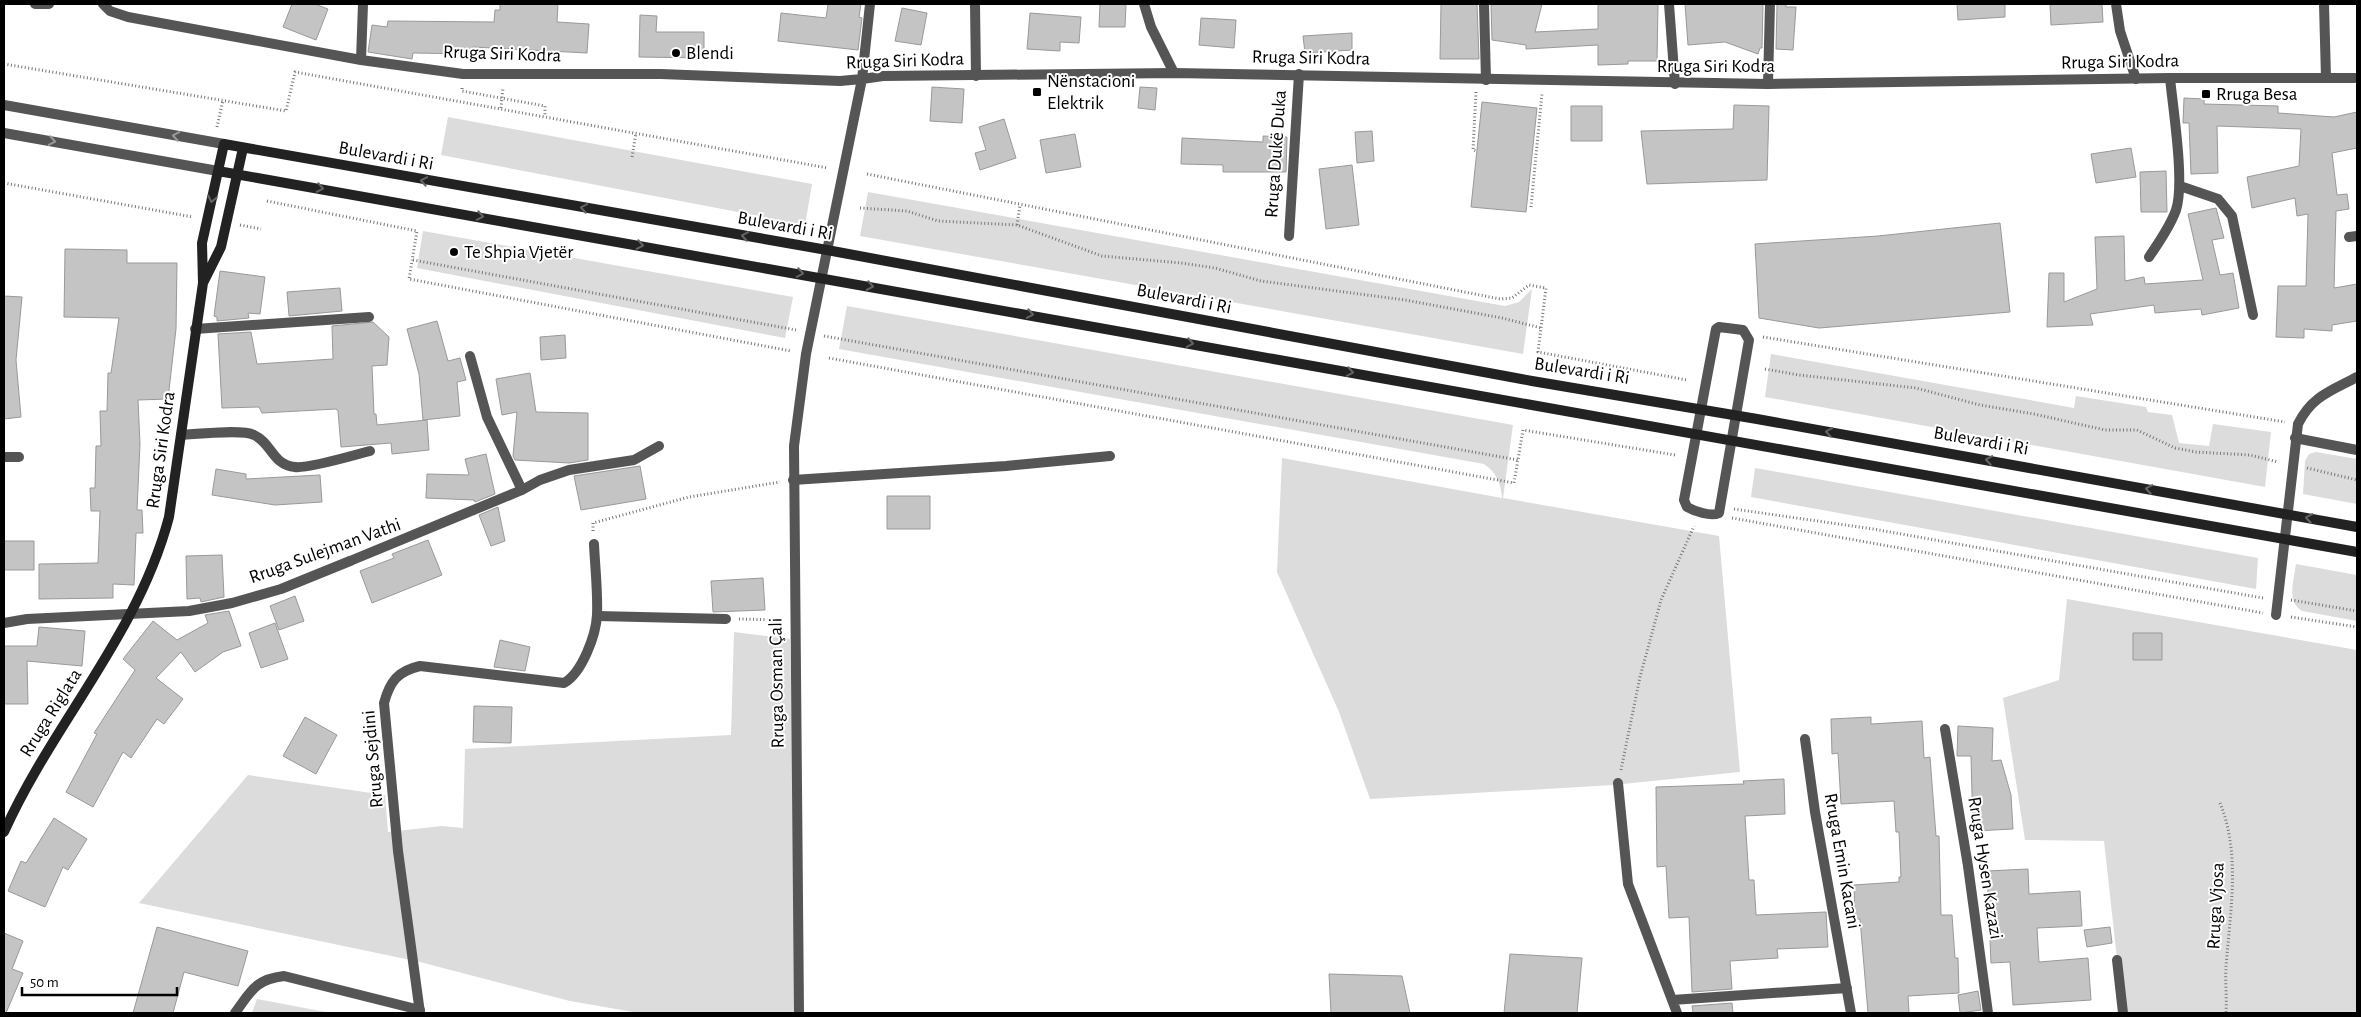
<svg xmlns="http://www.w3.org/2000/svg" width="2361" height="1017" viewBox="0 0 2361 1017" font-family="'Alegreya Sans',sans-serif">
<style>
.green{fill:#dcdcdc}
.building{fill:#c4c4c4;stroke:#999}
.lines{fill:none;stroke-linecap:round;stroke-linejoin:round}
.path{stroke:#777;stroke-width:3;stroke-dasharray:1 2.5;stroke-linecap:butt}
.service{stroke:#555;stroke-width:10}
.minor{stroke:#555;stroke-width:10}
.tertiary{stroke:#555;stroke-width:10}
.secondary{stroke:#222;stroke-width:10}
.oneway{stroke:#999}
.oneway2{stroke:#646464}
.poi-dot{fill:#000;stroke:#fff;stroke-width:2}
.labels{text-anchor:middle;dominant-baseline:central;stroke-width:4;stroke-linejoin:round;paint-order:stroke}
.poi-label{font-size:19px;fill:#000;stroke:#fff;text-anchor:start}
.street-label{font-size:19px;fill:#000;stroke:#fff}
</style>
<rect width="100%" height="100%" fill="#fff"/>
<path class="green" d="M448,117L812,184L805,225L441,155Z
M868,192L1505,306L1519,302L1532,289L1523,354L860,236Z
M423,231L793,297L785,338L417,268Z
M847,306L1513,425L1503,498L1719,536L1740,772L1613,785L1370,799L1339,712L1277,572L1282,458L1502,498C1501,483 1496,472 1484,464L839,349Z
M1771,354L2074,408L2076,396L2146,407L2148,412L2172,415L2179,443L2209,446L2213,424L2271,432L2265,487L1765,397Z
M2316,452L2357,459V504L2303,494L2305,461L2309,454Z
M1755,468L2258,558L2256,589L1751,497Z
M2296,564L2357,575V621L2302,611C2286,601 2294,580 2296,564Z
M2067,599L2357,650V1013H2123L2104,841L2025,840L2003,698L2059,680Z
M734,632L790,639L799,1013H639L570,1001L420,962L139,903L248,775L385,795L388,832L442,826L463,828L465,749L731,735Z
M257,999L331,1013H252Z"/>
<path class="building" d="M292,4H315L328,9L316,40L283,27Z
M500,4H558L557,22L589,24L587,53L473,47V54L413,53L412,59L368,52L372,25L387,27L388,21L494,22L495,10H500Z
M828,4H861L859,17L862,18L858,50L778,41L781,13L826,18Z
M1100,4H1126L1125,27H1099Z
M1441,4H1477L1479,59H1440Z
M1491,4H1542L1535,32L1598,29V4H1658L1657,61H1628V64L1598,65V45L1526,49V45L1492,40Z
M1685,4H1763L1762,48H1760L1758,54L1725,42L1688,45Z
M1777,4H1786V7H1796L1793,50L1776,49Z
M1957,4H2005V17L1958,20Z
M2050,4H2102L2103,22L2051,25Z
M902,8L927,13L921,45L895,41Z
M1030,13L1081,17L1079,43L1060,42V51L1027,49Z
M640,15L657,16L656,32H704V58L639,57Z
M1201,18L1236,20L1234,48L1199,45Z
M1352,33V50L1305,53L1303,36Z
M932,87L964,89L962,123L930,121Z
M1140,87L1157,88L1155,110L1138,108Z
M2184,98L2204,99V104L2278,106V113L2334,117L2357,112V148L2332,153L2337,195L2347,194L2349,209L2336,211L2334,288L2357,284V321L2332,325V331L2304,329V338L2276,337L2278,286H2306L2308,214L2297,216L2295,198L2252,208L2247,177L2299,166L2301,129L2217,126L2218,173L2191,174L2189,123H2183Z
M1482,102L1537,108L1526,212L1471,207Z
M1734,105L1769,106L1767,180L1647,184L1641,131L1733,129Z
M1571,106H1602V141H1571Z
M1004,119L1016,158L980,170L975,153L986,150L979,127Z
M1372,131L1374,161L1357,163L1355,132Z
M1075,134L1081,167L1046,173L1040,140Z
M1263,136L1287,137L1286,172H1223V165L1181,164L1182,138L1263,142Z
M2131,148L2136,177L2096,183L2091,154Z
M1352,165L1359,225L1326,229L1319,169Z
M2166,171L2167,212H2141L2140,172Z
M2216,208L2224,238L2212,240L2220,275L2233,273L2239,308L2202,315L2201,309L2155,313L2154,305L2090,314L2093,325L2047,327L2049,273H2064V302L2097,289L2095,237L2124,236L2125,281L2144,277L2145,284L2203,280L2188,214Z
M2000,223L2010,312L1819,328L1759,318L1755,244L1878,236Z
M65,249L127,250V263H177L176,329L168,399L138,400L140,444L137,510H142L143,533H136L134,585L113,584V598L39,599V564L98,563L100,511H91L90,488H95L96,446H101L100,411H107L108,373H111L119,318L64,317Z
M220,271L265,277L260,314L248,313L249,318L217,321V317L214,316Z
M340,288L342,311L289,316L287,292Z
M4,296L22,297L16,360L21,417L4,419Z
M437,321L448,361L460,358L466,380L457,382L460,416L423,420L419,374L407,329Z
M373,322L389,337L387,365L372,366L374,414H376L377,425L427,420L429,450L392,454L391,443L341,447L338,411L336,409L262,413L259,407L222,408L218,334L251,332L257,364L333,359L332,326Z
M565,335L566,358L541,360L540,337Z
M530,373L536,412L588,413V460L569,463L515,460L513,456L517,412L502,415L496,379Z
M486,454L495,494L475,502L474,500L426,498L427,474L469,475L465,459Z
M640,466L646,499L581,510L574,476Z
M216,469L246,474V479L320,475L322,502L275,505L212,495Z
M887,496H930V529H887Z
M498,507L505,541L491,546L479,515Z
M428,540L442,575L372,603L360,571L394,558L392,554Z
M4,541H34V570H4Z
M222,555L224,597L201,602L200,598L187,599L186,556Z
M763,578L765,610L713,612L711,581Z
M295,596L304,621L279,630L270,606Z
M229,611L241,646L223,652L195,672L181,652L156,678L183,699L164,724L157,719L131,758L123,752L93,807L66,792L97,734L94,733L135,670L123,659L153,621L177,640L208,623L205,615Z
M275,623L288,659L261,668L249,633Z
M39,627L85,631L82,666L27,661L28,704H4V646H37Z
M2133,633H2162V660H2133Z
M500,640L530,647L525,671L494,667Z
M474,706L512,707L511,743L473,742Z
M305,717L337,735L316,774L283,756Z
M1871,717V724L1922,721L1924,758L1930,757L1936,836H1939L1941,915H1952L1955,958H1958L1959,993L1908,996L1909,1013H1868L1860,919H1855L1854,885L1899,882V877H1901L1899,832H1896L1894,801L1841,804L1838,753L1832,754L1831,719Z
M1958,726L1993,728L1992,761L2001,760L2011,795L2013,829L1973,831L1971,756H1957Z
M1784,779L1785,814L1745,816L1749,880H1754L1756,915L1826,912L1828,947L1777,949L1778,958L1730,961L1732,989L1692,992L1689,917L1669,918L1666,866L1657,867L1656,787L1744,784L1743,781Z
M54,818L87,839L68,870L63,867L45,907L8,891L21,861L26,863Z
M2028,869L2029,894L2080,891L2082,926L2037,928L2039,962L2088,958L2091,1000L2013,1005L2010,962L1991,963L1987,871Z
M157,927L248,951L238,986L184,972L173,1013H133Z
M2110,927L2112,943L2087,947L2084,930Z
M4,933L23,941L12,969L23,973L6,1013H4Z
M1510,954L1582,958L1577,1013H1504Z
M1329,974L1402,976L1410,1013H1331Z
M1978,991L1981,1010L1960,1013L1958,995Z
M1732,1003L1733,1013H1693L1692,1006Z"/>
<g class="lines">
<path class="path" d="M4,64L286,111L295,72L828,168
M462,88V91L545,106V116
M1476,92L1473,150L1477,151
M501,108L503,88
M217,127L223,100
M632,157L636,133
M867,174L1500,299L1512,298L1529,285L1546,288L1538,352L1687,380
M4,183L193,217
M267,201L417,231L409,279L791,351
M1531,207L1542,93
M860,208L907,211L938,221L1017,225L1102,256L1181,263L1215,268L1261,281L1405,300L1502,318L1541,328
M240,225L261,229
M1017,225L1020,205
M413,260L796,330
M824,336L1518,460
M1763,337L2285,422
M829,358L1514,483L1523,430L1675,455
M1765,369L1799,375L1916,388L1980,405L2034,414L2105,430H2137L2175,448L2196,452L2250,455L2278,462
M2307,468L2357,480
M1734,509L1873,529L2263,598
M1732,518L2263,613
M593,531V523L689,497L780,482
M2291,600L2357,611
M2291,617L2357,627
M739,619L781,620
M1621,770L1640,677L1661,600L1694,526
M2220,803C2241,854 2230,913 2226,967C2225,982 2227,998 2226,1013"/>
<path class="service" d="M975,4L976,76
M1768,84L1770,4
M2180,186L2218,199L2232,216L2253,315
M1289,236L1299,74
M2149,257C2159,242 2170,227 2176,210C2185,183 2173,109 2170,78
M1719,327L1743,330L1749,340L1719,513C1711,517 1694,511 1687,507L1684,500L1716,329Z
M195,329L369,317
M470,356L487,417L522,490
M181,435C196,434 243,429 254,435C272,443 272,465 295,467C308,469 354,455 370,451
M2295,438L2357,450
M793,480L1006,466L1110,456
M350,561L522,490L540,480L569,470L634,460L659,446
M597,616L726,619
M2117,960L2123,1013
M235,1013C251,991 256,979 284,976L420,1010"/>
<path class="minor" d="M35,4H49
M103,4L110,11L128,17L361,60L463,74H661L840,81L862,79L870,4
M1144,4L1151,27L1174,73
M1484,4L1486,80
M1669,4L1675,84
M2116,4L2120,31L2136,79
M2324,4L2326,78
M361,60L363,4
M4,105L224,144
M4,133L218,171
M2349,237L2357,236
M4,457H19
M2276,615L2298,424C2312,396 2331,391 2357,377
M4,623L27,619L189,611L232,603L281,589L350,561
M1945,729L1968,866L1988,1013
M1805,739L1815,812L1851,1013
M1618,783L1628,884L1677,1013
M1672,1000L1847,988
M420,1013L398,851L384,703C390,681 398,671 420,666L564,683C582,673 596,635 597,615C598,591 595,567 594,544"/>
<path class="tertiary" d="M799,1013L794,446L806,354L862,79L883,76L1174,73L1768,84L2170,78H2357"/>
<path class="secondary" d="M218,171L2357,552
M203,283L221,247L243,148
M4,832C53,723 138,635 169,517L203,283L202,243L224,144L827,250L1532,381L1757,419L2357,527"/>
</g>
<defs><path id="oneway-chevron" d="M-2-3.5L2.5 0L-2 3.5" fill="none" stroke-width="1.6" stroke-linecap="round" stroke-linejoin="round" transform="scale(1.25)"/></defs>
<g class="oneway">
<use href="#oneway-chevron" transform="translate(176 136) rotate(-170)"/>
<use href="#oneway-chevron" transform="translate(52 141) rotate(10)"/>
</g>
<g class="oneway2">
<use href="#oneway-chevron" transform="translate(424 181) rotate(-170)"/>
<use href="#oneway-chevron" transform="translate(320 188) rotate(10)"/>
<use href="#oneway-chevron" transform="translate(212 199) rotate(102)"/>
<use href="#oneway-chevron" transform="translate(584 208) rotate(-170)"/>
<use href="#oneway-chevron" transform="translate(480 216) rotate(10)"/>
<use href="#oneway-chevron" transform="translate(745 236) rotate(-170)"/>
<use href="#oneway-chevron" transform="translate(640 245) rotate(10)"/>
<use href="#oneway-chevron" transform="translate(800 273) rotate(10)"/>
<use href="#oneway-chevron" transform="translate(870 286) rotate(10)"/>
<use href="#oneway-chevron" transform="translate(1030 314) rotate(10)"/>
<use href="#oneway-chevron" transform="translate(1190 343) rotate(10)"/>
<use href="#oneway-chevron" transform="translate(1350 372) rotate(10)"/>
<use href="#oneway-chevron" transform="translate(1829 432) rotate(-170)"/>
<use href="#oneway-chevron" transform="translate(1989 460) rotate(-170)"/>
<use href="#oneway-chevron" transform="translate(2149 489) rotate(-170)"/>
<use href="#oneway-chevron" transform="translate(2309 518) rotate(-170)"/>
</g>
<g class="poi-dot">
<circle cx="676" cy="53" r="5"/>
<rect x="1032" y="87" width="10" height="10" rx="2.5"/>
<rect x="2201" y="89" width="10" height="10" rx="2.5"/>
<circle cx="454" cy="252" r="5"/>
</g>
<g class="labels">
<g class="poi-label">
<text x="686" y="53">Blendi</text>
<text x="1047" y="81">Nënstacioni<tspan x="1047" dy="22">Elektrik</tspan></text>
<text x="2216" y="94">Rruga Besa</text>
<text x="464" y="252">Te Shpia Vjetër</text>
</g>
<g class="street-label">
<text transform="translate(502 54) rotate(2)">Rruga Siri Kodra</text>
<text transform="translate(1311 58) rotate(1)">Rruga Siri Kodra</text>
<text transform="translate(905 61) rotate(-2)">Rruga Siri Kodra</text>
<text transform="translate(2120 62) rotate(-1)">Rruga Siri Kodra</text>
<text x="1716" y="66">Rruga Siri Kodra</text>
<text transform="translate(1276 154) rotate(-86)">Rruga Dukë Duka</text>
<text transform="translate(386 156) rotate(10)">Bulevardi i Ri</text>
<text transform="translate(785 226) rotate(10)">Bulevardi i Ri</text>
<text transform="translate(1184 299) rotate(11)">Bulevardi i Ri</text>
<text transform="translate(1582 371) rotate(9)">Bulevardi i Ri</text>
<text transform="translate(1981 441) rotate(10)">Bulevardi i Ri</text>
<text transform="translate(161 450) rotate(-82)">Rruga Siri Kodra</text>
<text transform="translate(325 551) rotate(-20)">Rruga Sulejman Vathi</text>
<text transform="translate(777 683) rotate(-91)">Rruga Osman Çali</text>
<text transform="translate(51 713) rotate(-58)">Rruga Riglata</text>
<text transform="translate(373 759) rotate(-95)">Rruga Sejdini</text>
<text transform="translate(1842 861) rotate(80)">Rruga Emin Kacani</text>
<text transform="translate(1985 868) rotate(81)">Rruga Hysen Kazazi</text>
<text transform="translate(2216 906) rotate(-87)">Rruga Vjosa</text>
</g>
</g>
<rect width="2361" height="1017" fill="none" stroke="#000000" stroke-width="10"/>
<path d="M22 987v8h155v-8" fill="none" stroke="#000000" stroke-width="2.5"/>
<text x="30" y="987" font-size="15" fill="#000000" stroke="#ffffff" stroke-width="4" paint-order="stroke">50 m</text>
</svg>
